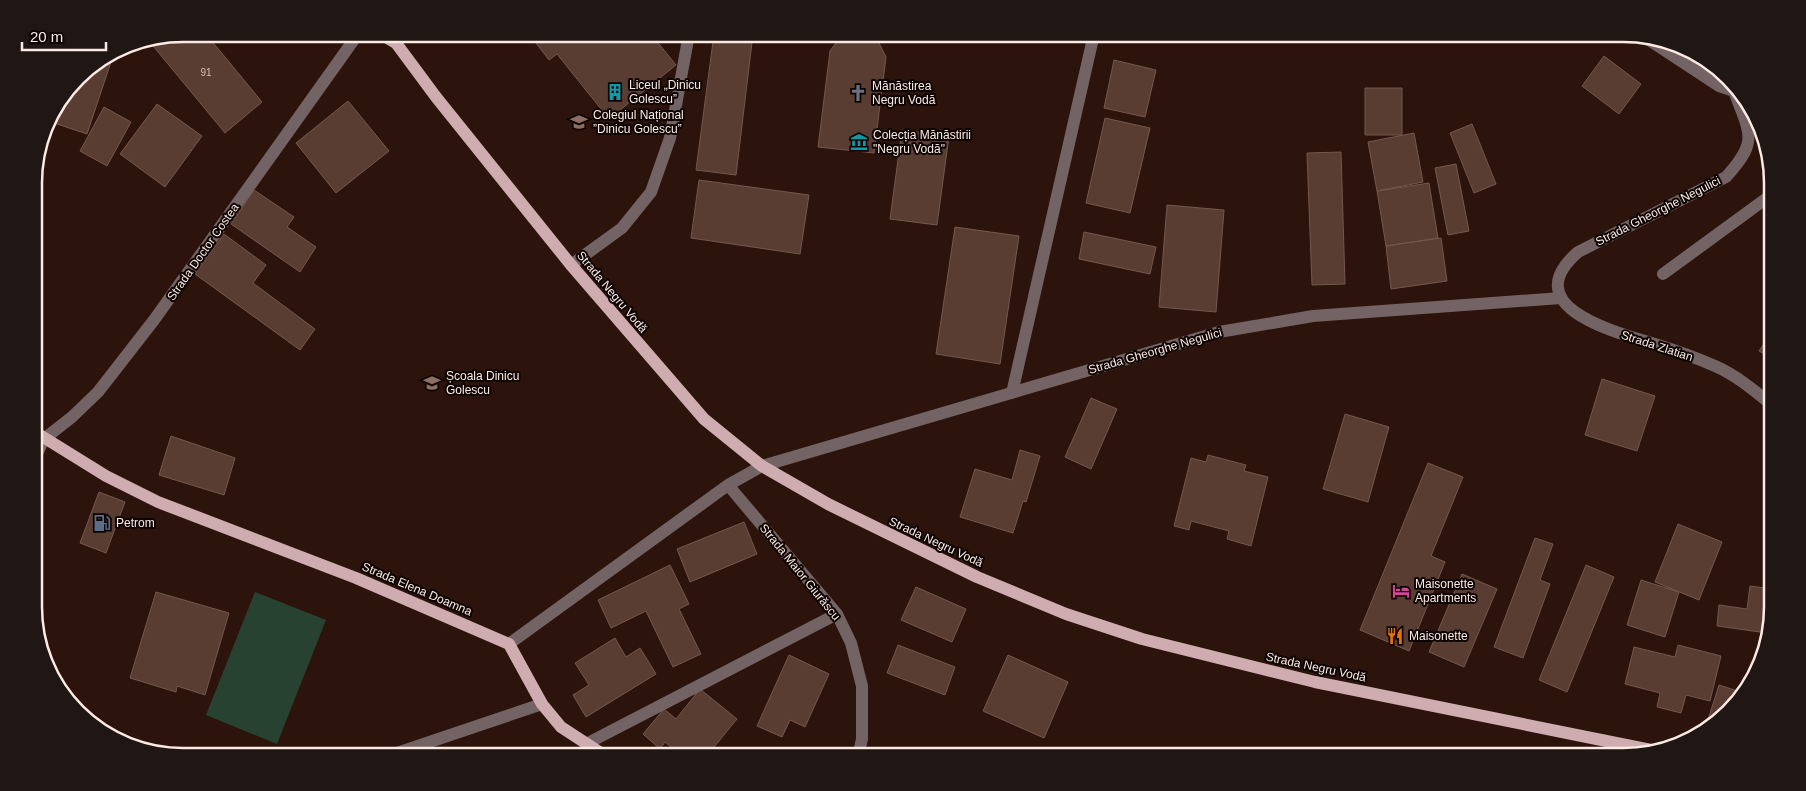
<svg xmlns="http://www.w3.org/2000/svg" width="1806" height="791" viewBox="0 0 1806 791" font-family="Arial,sans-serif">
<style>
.park{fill:#284232}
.building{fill:#593d33;stroke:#75574d}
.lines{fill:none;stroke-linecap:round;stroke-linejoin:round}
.minor{stroke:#746364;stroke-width:12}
.major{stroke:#cfacaf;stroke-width:12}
.labels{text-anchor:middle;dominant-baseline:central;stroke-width:4;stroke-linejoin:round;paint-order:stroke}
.number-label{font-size:10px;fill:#d3bfb8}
.poi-label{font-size:12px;fill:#fceae4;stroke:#0d0402;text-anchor:start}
.street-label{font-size:12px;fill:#fceae4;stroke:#0d0402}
.rim{fill:none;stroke:#fceae4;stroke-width:2.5}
</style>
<rect width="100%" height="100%" fill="#2c140c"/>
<path class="park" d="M255,592L326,620L277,744L206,715Z"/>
<path class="building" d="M184,34H206L262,102L225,133L149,41Z
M529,34H612L617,41L628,34H651L676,65L609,119L557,54L549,60Z
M714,34H753L736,175L696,170Z
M851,34H864L877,39L886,57L874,153L818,147L830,51L841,36Z
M114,53L87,134L51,122L56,109L85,71Z
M1604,56L1641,84L1619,114L1582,86Z
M1114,60L1156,70L1145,117L1104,108Z
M1365,88H1402V135H1365Z
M348,101L389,151L336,193L296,143Z
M157,104L202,136L165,187L120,154Z
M104,107L131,122L107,166L80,151Z
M1105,118L1150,128L1130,213L1086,203Z
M1472,124L1496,184L1474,193L1450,133Z
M902,130L949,136L937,225L890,219Z
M1414,133L1423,182L1377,191L1368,142Z
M1341,152L1345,284L1312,285L1307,153Z
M1456,164L1469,231L1448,235L1435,168Z
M699,180L809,195L800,254L691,238Z
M1429,183L1438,238L1386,246L1377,191Z
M254,190L294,217L287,227L316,247L300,272L231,224Z
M1167,205L1224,210L1216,312L1159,307Z
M955,227L1019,236L1000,364L936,354Z
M1084,232L1156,247L1150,274L1079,259Z
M224,234L266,265L253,283L315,329L300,350L195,274Z
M1441,238L1447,281L1391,289L1386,246Z
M1771,333L1772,359L1759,351Z
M1602,379L1655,396L1637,451L1585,435Z
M1091,398L1117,409L1091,469L1065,457Z
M1345,414L1389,427L1368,502L1323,489Z
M171,436L235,458L224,495L159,475Z
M1020,450L1040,456L1026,502L1023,501L1013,533L960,517L975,469L1012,480Z
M1208,455L1246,465L1244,471L1268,477L1251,546L1227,539L1229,531L1191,521L1189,530L1174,526L1191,458L1206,462Z
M1428,463L1463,477L1431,556L1445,562L1409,651L1360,630Z
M99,492L125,502L106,553L80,543Z
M1771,499H1772V548H1769Z
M744,522L757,554L690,582L677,549Z
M1678,524L1722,542L1699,600L1655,582Z
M1535,538L1553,544L1540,580L1550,584L1523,658L1494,647Z
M670,565L689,604L679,609L701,654L673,667L646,611L611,628L598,600Z
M1586,565L1614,577L1567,692L1539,680Z
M1462,574L1497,589L1464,667L1429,652Z
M1641,580L1679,592L1665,637L1627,625Z
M1750,586L1772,589V608L1767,633L1717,626L1719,605L1747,609Z
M916,587L966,609L952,642L901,620Z
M156,592L229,613L205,695L177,686L176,692L130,678Z
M615,638L626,657L640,648L656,674L586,717L573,695L589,685L575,663Z
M898,645L955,667L945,695L887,673Z
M1678,645L1721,656L1710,701L1686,695L1681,713L1657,707L1660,693L1625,684L1634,647L1675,657Z
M789,655L829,674L805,727L790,720L782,737L757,726Z
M1008,655L1068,682L1044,738L983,711Z
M1719,685L1744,693L1708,730L1705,729Z
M700,689L737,719L706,757H683L665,742L660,749L643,734L664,709L676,719Z"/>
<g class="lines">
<path class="minor" d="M1646,38L1719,86L1734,91C1750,134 1759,141 1726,177L1578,252C1514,308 1619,333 1658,345C1677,351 1697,358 1715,366C1736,375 1755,391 1772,405
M571,265L622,228L651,192L670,138L689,34
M1663,274L1771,195
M1012,393L1094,34
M35,458L44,439L72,417L98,392L154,320L358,34
M728,485L837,614L851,643L862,686V739L858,757
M509,644L728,485L762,466L1219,332L1313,316L1561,298
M586,744L837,614
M385,757L542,704"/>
<path class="major" d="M381,34L396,43L436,97L571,265L704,419L762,466L828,504L977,577L1066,614L1142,639L1315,682L1651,750
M35,432L106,476L158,502L356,578L509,644L542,704L561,727L607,757"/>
</g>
<defs>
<g id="building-bare" transform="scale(1.35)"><path d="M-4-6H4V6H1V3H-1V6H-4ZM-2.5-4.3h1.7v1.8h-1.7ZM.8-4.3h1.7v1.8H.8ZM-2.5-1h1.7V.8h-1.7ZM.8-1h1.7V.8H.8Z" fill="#0f9aa8" stroke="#0d0402" stroke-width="2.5" paint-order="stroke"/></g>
<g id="church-bare" transform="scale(1.35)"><path d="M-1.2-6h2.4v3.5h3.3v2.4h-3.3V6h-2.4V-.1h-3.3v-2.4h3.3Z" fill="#6b7280" stroke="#0d0402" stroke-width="2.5" paint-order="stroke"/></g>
<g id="school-bare" transform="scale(1.35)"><path d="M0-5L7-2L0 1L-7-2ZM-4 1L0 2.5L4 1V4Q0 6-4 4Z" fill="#8d6e63" stroke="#0d0402" stroke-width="2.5" paint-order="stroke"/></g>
<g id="museum-bare" transform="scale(1.35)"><path d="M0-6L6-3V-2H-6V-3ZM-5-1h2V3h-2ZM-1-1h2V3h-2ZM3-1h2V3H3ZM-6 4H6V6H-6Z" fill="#0f9aa8" stroke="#0d0402" stroke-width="2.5" paint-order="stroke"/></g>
<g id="fuel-bare" transform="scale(1.35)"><path d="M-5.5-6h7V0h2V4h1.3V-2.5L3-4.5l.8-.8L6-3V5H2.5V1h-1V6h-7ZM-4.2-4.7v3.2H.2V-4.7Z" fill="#5c6f8a" stroke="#0d0402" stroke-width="2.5" paint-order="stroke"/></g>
<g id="hotel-bare" transform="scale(1.35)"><path d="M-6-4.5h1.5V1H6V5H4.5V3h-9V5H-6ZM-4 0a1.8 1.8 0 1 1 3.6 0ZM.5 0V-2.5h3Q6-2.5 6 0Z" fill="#d1479c" stroke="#0d0402" stroke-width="2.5" paint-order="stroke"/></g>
<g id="restaurant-bare" transform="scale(1.35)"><path d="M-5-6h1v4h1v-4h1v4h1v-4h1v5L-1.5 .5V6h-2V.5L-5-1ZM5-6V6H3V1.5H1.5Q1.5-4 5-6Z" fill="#e8710a" stroke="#0d0402" stroke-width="2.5" paint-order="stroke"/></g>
</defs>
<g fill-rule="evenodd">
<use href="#building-bare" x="615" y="92"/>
<use href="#church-bare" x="858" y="93"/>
<use href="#school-bare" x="579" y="122"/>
<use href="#museum-bare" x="859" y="142"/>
<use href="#school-bare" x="432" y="383"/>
<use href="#fuel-bare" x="102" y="523"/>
<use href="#hotel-bare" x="1401" y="591"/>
<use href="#restaurant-bare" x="1395" y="636"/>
</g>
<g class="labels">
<g class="number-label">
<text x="206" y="72">91</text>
</g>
<g class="poi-label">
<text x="629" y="85">Liceul „Dinicu<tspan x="629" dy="14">Golescu”</tspan></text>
<text x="872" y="86">Mănăstirea<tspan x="872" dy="14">Negru Vodă</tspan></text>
<text x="593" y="115">Colegiul Național<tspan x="593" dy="14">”Dinicu Golescu”</tspan></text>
<text x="873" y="135">Colecția Mănăstirii<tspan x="873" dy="14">"Negru Vodă"</tspan></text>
<text x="446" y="376">Școala Dinicu<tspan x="446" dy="14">Golescu</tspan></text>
<text x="116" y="523">Petrom</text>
<text x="1415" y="584">Maisonette<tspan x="1415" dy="14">Apartments</tspan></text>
<text x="1409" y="636">Maisonette</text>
</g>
<g class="street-label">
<text transform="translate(1658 211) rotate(-27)">Strada Gheorghe Negulici</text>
<text transform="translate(203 252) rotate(-55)">Strada Doctor Costea</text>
<text transform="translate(612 292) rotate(50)">Strada Negru Vodă</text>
<text transform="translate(1657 346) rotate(18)">Strada Zlatian</text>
<text transform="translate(1155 351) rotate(-16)">Strada Gheorghe Negulici</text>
<text transform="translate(936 542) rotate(25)">Strada Negru Vodă</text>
<text transform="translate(800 572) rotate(51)">Strada Maior Giurăscu</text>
<text transform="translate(417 589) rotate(23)">Strada Elena Doamna</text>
<text transform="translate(1316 667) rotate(12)">Strada Negru Vodă</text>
</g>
</g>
<path d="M0 0H1806V791H0ZM183 42H1623A141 141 0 0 1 1764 183V607A141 141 0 0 1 1623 748H183A141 141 0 0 1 42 607V183A141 141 0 0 1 183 42Z" fill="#201614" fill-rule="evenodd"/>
<path class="rim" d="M183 42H1623A141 141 0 0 1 1764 183V607A141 141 0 0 1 1623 748H183A141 141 0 0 1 42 607V183A141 141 0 0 1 183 42Z"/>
<path d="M22 42v8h84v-8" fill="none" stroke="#fceae4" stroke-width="2.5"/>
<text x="30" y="42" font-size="15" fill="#fceae4" stroke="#0d0402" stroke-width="4" paint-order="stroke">20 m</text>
</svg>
